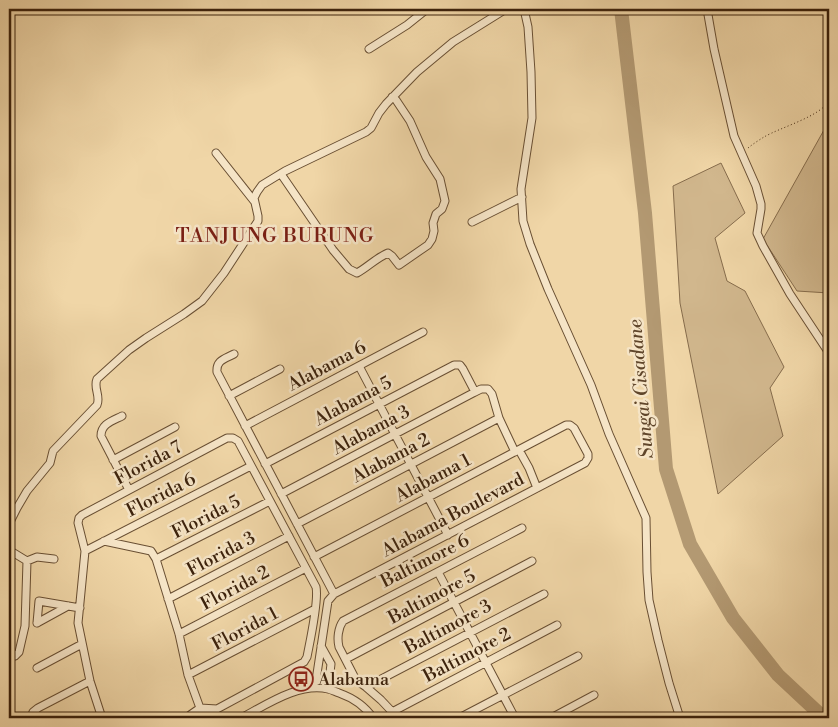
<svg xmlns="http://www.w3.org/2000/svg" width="838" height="727" viewBox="0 0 838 727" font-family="'Libre Bodoni',serif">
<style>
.green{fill:#d1b78d;stroke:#866c4c}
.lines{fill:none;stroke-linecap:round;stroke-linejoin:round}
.river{stroke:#b39972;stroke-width:14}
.minor-casing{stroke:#694f33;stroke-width:9}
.path{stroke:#3c220c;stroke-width:1;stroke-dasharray:1 2.5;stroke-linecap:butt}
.minor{stroke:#f5e4c6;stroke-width:7}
.labels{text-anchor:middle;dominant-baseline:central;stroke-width:5;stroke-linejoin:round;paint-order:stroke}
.street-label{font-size:18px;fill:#3c220c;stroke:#f5e4c6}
.poi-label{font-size:18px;fill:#3c220c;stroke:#f5e4c6;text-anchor:start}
.water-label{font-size:19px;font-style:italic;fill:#60462b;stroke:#f5e4c6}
.quarter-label{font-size:20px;letter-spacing:1px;fill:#7a1f14;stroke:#f5e4c6}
</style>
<rect width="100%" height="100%" fill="#f0d6a7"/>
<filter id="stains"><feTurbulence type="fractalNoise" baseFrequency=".004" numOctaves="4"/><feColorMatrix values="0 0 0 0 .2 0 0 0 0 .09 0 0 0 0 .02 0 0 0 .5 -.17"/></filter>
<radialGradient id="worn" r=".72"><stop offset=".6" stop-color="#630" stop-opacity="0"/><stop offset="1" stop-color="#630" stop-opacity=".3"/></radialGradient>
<path class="green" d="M829,121V293L797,291L763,239Z
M721,163L745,213L715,238L727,281L745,291L784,367L770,388L783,436L718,494L680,303L673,186Z"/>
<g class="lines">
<path class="river" d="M621,9L645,213L666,469L690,544L733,618L778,675L824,718"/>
<g class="minor-casing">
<path id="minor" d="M524,9L528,27L531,72L532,118L521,189L523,221L530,244L548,289L591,385L609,434L646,518L647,572L649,600L658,640L669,683L680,718
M707,9L714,49L734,136L756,186L761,204V209L757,233L763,246L790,294L829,353
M369,49L407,25L427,9
M216,153L254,201
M281,174L333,250L349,269L357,273C368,267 376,258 388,253L392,256L399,265L428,245L432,239L434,231L433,223L436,214L442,209L445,201L440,179L426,157L410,121L396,100L392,97
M472,222L522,197
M234,354C225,359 216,360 217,372L334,594
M359,366L448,535
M229,396L280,369
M122,416C112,421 101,424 101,436L129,490
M245,426L423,332
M519,450L529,468L537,488
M113,460L175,427
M265,464L454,365H460L463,369L475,392L481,389H488L492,394L499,418L515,452
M281,494L475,392
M9,524L17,508L27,491L50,463L53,451L97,405C101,396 93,388 97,379L129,350L146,338L184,314L202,301L224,273L258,221V216L254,198L257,192L262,185L285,171L366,132L371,128L379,113L386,104L417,72L453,42L506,9
M297,524L499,418
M104,541L151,551L156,559L179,634L188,675L200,708L206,718
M9,550L27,561L25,626L19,652L15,656L9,658
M85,551L251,466
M314,557L566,425H570L574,428L588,454V458L585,463L334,594L328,601L315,687
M156,559L270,501
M27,561L37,557L54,559
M438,572L515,718
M168,599L289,536
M37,623L39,601L80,608
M37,623L68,606
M179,634L306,568
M321,646L331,664L328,689
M346,659L532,561
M37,668L82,644
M188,675L315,609
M366,687L544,594
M392,712L557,625
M31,718L33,712L38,708L90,681
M102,718L90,681L78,623L85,551L78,523L79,518L82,515L227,438H233L238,441L316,587C319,601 310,641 307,657L304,662L217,709L200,708L190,715L187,718
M241,718C266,705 299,682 328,689C332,690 336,692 339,693C353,698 365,706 373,718
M398,718L381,700L366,687L356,680L339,647C337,639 338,628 343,621L522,528
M459,718L578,656
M551,718L594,695
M637,718H639"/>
</g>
<path class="path" d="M748,148C753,144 759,140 764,137C781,127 822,116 829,100"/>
<use href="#minor" class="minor"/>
</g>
<defs>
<g id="bus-ring" transform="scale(1.25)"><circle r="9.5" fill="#f5e4c6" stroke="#8f2418" stroke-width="1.5"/><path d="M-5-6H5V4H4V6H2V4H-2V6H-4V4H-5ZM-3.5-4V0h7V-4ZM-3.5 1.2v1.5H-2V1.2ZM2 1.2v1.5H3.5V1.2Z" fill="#8f2418"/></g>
</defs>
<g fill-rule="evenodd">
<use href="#bus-ring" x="301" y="679"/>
</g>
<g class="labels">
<g class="street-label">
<text transform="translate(327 366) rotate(-28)">Alabama 6</text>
<text transform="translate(353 401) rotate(-28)">Alabama 5</text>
<text transform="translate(371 430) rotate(-28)">Alabama 3</text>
<text transform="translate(391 458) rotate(-28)">Alabama 2</text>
<text transform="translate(148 463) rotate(-28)">Florida 7</text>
<text transform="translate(433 478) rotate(-28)">Alabama 1</text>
<text transform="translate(161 495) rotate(-27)">Florida 6</text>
<text transform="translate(453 515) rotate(-28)">Alabama Boulevard</text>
<text transform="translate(206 517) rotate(-27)">Florida 5</text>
<text transform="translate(221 554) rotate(-28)">Florida 3</text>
<text transform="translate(425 561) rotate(-27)">Baltimore 6</text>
<text transform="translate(235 588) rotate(-28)">Florida 2</text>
<text transform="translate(432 597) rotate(-28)">Baltimore 5</text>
<text transform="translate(448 627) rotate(-28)">Baltimore 3</text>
<text transform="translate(245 629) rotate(-28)">Florida 1</text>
<text transform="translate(467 655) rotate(-28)">Baltimore 2</text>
</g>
<g class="poi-label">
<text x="318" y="679">Alabama</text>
</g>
<g class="water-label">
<text transform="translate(641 389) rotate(-95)">Sungai Cisadane</text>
</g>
<g class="quarter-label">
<text x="275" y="236">TANJUNG BURUNG</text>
</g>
</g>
<rect width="838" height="727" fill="none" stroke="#f0d6a7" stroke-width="30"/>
<rect x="10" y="10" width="818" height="707" fill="none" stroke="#3c220c" stroke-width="2.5"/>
<rect x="15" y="15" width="808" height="697" fill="none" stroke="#3c220c"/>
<rect width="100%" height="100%" filter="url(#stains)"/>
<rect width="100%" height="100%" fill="url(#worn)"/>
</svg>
